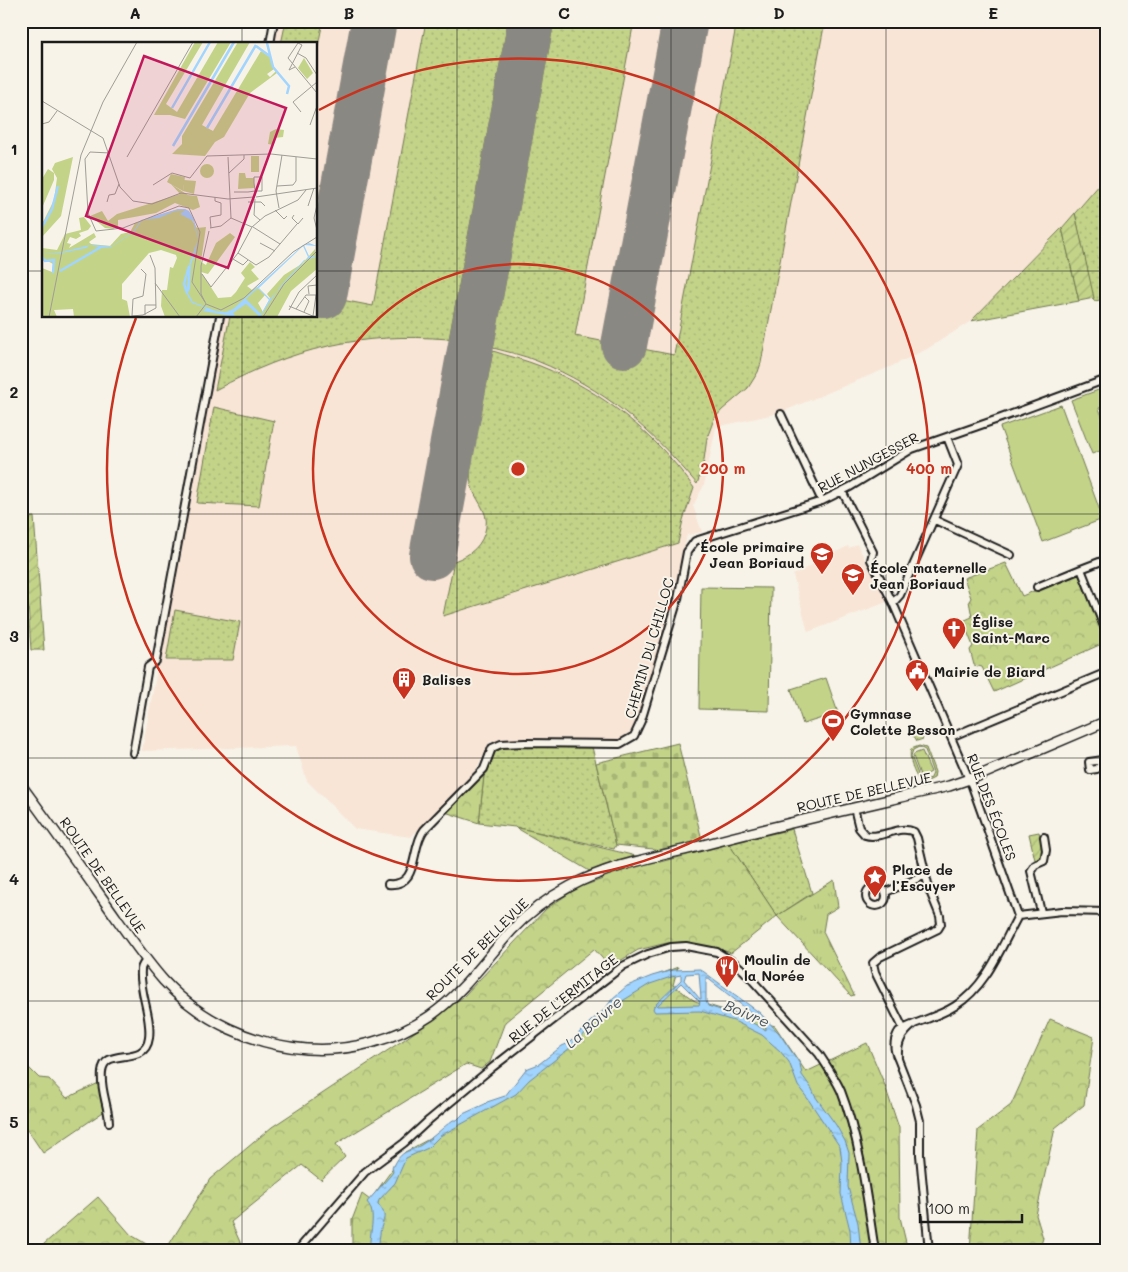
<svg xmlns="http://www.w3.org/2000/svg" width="1128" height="1272" viewBox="0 0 1128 1272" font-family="Mali,sans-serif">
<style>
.built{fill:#f8e5d6}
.grass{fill:url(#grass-dots);stroke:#707852}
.forest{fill:url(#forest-crowns);stroke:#707852}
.cemetery{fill:url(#cemetery-stones);stroke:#707852}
.park{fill:url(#park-tufts);stroke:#707852}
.garden{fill:url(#garden-furrows);stroke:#707852}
.pitch{fill:#c3d388;stroke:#707852;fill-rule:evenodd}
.water{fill:url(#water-ripples);stroke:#6c8aa4;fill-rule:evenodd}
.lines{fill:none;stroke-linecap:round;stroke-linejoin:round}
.runway{stroke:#8a8882;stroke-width:46}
.street-casing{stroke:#1c1c1c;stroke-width:10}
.secondary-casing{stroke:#1c1c1c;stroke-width:12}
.street{stroke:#f7f3e8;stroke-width:6}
.secondary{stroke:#f7f3e8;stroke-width:9}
.grid{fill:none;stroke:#1c1c1c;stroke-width:1;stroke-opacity:0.55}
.ring{fill:none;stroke:#c8321e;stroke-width:2.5}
.labels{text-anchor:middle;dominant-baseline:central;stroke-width:4;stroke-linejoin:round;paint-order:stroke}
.street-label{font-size:14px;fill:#1c1c1c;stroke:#f7f3e8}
.poi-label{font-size:14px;font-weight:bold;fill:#1c1c1c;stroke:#f7f3e8;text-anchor:start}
.water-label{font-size:15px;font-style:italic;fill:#445360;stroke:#f7f3e8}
.inset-river{fill:none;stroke:#a1d4fe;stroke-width:2.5}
.inset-road{fill:none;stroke:#9f9d96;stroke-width:1}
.view{fill:#c2185b;fill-opacity:0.15;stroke:#c2185b;stroke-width:2.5}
.inset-edge{fill:none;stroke:#1c1c1c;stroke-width:2.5}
.centre{fill:#c8321e;stroke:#f7f3e8;stroke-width:2.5}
.ring-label{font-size:15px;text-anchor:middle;font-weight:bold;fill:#c8321e;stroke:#f7f3e8;stroke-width:4;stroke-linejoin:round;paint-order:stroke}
.neatline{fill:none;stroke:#1c1c1c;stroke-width:2}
.grid-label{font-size:16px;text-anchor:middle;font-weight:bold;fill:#1c1c1c}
</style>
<defs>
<pattern id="grass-dots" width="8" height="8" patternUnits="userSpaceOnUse" patternTransform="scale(1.25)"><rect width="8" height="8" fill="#c3d388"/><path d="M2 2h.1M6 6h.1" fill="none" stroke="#a7b575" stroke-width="1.8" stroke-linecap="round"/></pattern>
<pattern id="forest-crowns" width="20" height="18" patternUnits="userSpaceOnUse" patternTransform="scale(1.25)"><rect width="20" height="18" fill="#c3d388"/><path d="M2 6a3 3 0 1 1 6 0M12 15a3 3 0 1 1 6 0" fill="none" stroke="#a7b575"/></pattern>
<pattern id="cemetery-stones" width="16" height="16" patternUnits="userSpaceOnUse" patternTransform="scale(1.25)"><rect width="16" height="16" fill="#c3d388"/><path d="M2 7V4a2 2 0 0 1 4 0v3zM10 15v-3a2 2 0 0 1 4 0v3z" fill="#a7b575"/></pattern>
<pattern id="park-tufts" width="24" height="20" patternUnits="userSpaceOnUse" patternTransform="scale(1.25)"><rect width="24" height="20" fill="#c3d388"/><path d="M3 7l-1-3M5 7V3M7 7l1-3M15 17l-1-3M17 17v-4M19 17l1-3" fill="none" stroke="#a7b575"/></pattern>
<pattern id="garden-furrows" width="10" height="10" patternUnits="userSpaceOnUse" patternTransform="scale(1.25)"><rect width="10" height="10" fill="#c3d388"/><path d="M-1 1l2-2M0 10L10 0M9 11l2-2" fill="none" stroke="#a7b575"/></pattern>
<pattern id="water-ripples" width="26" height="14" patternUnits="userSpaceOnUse" patternTransform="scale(1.25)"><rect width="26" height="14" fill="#a1d4fe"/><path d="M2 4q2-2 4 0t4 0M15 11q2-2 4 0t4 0" fill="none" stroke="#8ab5d9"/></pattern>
</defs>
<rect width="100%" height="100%" fill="#f7f3e8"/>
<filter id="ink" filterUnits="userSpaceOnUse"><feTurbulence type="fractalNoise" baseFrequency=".02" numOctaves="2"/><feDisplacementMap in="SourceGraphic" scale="10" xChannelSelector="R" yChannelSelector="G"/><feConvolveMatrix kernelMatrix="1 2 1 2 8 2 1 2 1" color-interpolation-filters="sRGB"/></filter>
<g filter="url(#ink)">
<path class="built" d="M278,21H1107V176L1062,228L971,321L927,349L890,367L779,413L716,427L704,485L693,506L702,532L687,535L674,599L634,729L619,740L490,742L474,774L411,837L355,829L307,781L296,746L142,751L222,316H316V44H274Z
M857,544L887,602L808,632L793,575L848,546L849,548Z"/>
<path class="grass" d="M286,21H323L316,56V44H281Z
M426,21H508L449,339C360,332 293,348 215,390L230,316H316V295L373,306Z
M554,21H634L575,336L674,355L737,21H825L761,363L758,372L748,388L722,410L714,419L707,438L703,467L697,484C651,429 604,388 537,361C523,355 508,352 493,348Z
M1107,176V299L1094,301L1075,213Z
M1062,228L1079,301L971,321Z
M493,351C508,356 525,360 540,366C601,390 657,435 694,488L683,520L678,543L443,616L454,561C471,555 483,545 486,527C489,510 474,499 471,484C468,470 474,452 476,438C482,409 487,380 493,351Z
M214,407L274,421L259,506L197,503Z
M175,610L240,622L233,660H166Z
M505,747H592L616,845L614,849L515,827L479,823L484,775L490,755Z
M792,829L812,893L777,916L729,844Z"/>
<path class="forest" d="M1006,563L1022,596L1078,573L1106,642L994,692L982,667L974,665L970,650L973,646L963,621L972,617L969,601L971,598L964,578Z
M484,775L479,823L445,812Z
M515,827L661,862L729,844L777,916L731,953L719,949L685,942L667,943L638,950L610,967L594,949L505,1022L490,1062L481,1069L466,1064L336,1144L345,1157L321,1180L302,1165L231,1222L244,1251H165L210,1179L272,1127L405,1039L463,997L546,909L577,888L603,879Z
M678,967L673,985L695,1001L775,1026L806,1072L867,1043L884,1083L899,1128L900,1217L908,1251H352V1220L362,1194L370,1200L405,1152L514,1093L636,983Z
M1050,1019L1094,1037L1084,1105L1055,1128L1036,1215L1043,1238L1039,1251H970L978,1130L1011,1105Z
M23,1062L39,1078L49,1079L67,1098L105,1080L109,1108L43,1153L21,1120V1063Z
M98,1197L131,1235L158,1251H36Z"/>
<path class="cemetery" d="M678,743L702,840L659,851L654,850L653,849L616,845L596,763Z"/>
<path class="park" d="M913,727L914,730L918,729L923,739L917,741L914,736H912L909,728Z
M834,880L838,907L826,914L823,932L854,995L851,996L777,916Z"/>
<path class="garden" d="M1075,213L1094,298L1079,301L1062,228Z
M34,517L44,650H31L22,518Z
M1039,832L1042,845L1043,853L1041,859L1035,860L1029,834Z"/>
<path class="pitch" d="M1104,388L1107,395V405L1099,408L1107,430V448L1092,454L1071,400Z
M1061,405L1103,519L1043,542L1000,427Z
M701,587L771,588L769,711L699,709Z
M826,678L838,713L803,724L791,689Z
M919,746L926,748L935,772L934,778L926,782L920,781C914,775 908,758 911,749ZM919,747L925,750L933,773L931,778L925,780L919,777L911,756L913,750Z
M922,751L931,772L922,777L920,775L913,756L914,754Z"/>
<path class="water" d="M700,969L760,1013L779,1033L800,1064L802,1075L812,1089L815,1096L836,1125L845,1141L849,1153L848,1187L858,1223L861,1251H851L850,1230L841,1194L842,1162L840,1147L808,1099L798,1086L789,1062L780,1051L762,1035L734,1021L700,1011L655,1012L653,1009L654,1006L681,980V975L671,977L650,984L611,1008L570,1048L529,1080L516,1094L440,1136L428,1148L406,1158L395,1183L379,1200L378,1204C390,1218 381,1220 380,1234C379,1240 379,1245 379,1251H370C368,1235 378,1215 367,1202L390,1176L393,1172L392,1166H394C402,1149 408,1153 421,1145C433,1138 443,1127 453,1120H457L463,1114L485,1104L487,1102L505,1096L526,1069L539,1064L562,1046L569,1043L590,1022L605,1009L613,998L627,986L652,976L673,970ZM699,973L701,999H700L684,980L686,974ZM706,977L758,1018L766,1027V1030L737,1015L708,1006L706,1001ZM681,983L700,1002L699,1005L657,1006Z"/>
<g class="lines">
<path class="runway" d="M324,296L374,21
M624,345L685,21
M432,556L531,21"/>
<g class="street-casing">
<path id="street" d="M270,44L274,21
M781,414L822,501
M842,491L873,552L871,560L893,603L972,786L1018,916
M935,520L1011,555
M1107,559L1081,569L1107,634
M1037,587L1081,569
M893,603L900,595L958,465L947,437
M975,727L1107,672
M951,737L972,728
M133,753L148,667L156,661L220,316
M1103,760L1089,762L1090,770L1097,769L1107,758
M854,808L859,828L865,835C881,840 899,824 914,832L917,838L929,889L940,916L941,924L938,929L880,957L873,963L875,972L905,1032
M388,884C420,887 410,848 424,830L484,769L492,748L501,744L525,743L620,744L634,736L641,721L678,599L687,552L695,541L822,501L850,487L912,449L1001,418L1107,379
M866 896a10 10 0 1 1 20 0a10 10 0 1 1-20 0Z
M886,892L926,875
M1041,912L1031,871L1035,865L1044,861L1046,850L1044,837
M1018,916L1062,911L1107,912
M913,1025C901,1035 897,1043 898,1059C893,1049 893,1040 899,1031C917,1021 938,1017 955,1006C987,986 1001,947 1018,916
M898,1059L916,1105L920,1121V1155L929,1251
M109,1122C108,1105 100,1089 102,1072C104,1045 145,1068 149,1038C152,1016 139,992 141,970C141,966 144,963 146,960
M297,1251L365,1172L404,1143L429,1120L493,1067L597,986L623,966L648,954L671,947L686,946L717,952L736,964L744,971L819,1054C827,1066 835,1078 841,1091C860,1140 867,1199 875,1251"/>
</g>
<g class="secondary-casing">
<path id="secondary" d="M21,785C48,822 74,858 100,895C121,924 140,954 164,981C201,1021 253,1045 307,1049C350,1052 395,1040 430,1016C463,993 485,960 511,931C527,914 548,898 569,887C607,866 650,858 692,848C777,825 863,806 949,786L978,776L1107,721"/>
</g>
<use href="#street" class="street"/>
<use href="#secondary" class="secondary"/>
</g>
</g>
<path class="grid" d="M242,21V44M457,21V1251M671,21V1251M886,21V1251M21,271H44M316,271H1107M242,316V1251M21,514H1107M21,758H1107M21,1001H1107"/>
<g class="ring">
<circle cx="518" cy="469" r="205"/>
<path d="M319 110A411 411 0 1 1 136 318"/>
</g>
<defs>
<g id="school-pin" transform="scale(1.25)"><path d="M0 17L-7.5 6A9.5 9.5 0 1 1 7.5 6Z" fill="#c8321e" stroke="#f7f3e8"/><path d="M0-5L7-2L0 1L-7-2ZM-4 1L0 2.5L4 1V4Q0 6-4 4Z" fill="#fff"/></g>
<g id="church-pin" transform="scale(1.25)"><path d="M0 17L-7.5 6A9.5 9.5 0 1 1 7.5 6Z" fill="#c8321e" stroke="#f7f3e8"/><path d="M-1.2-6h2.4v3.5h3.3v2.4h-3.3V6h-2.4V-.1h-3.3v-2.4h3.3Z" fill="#fff"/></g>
<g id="civic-pin" transform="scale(1.25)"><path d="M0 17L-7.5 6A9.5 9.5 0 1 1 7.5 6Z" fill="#c8321e" stroke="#f7f3e8"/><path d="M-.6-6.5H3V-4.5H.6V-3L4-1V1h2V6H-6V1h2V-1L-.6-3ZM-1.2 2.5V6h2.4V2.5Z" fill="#fff"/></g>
<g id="building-pin" transform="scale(1.25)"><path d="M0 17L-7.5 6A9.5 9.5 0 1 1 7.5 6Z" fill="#c8321e" stroke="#f7f3e8"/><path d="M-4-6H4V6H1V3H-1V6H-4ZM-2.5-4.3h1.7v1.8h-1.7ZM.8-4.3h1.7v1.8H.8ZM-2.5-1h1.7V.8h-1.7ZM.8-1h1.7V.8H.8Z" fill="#fff"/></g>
<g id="stadium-pin" transform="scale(1.25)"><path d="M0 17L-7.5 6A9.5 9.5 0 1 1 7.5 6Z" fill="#c8321e" stroke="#f7f3e8"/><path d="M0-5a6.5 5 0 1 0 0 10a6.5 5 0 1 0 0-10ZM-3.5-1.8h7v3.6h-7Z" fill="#fff"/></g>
<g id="sight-pin" transform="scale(1.25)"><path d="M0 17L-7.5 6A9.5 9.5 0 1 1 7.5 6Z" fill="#c8321e" stroke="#f7f3e8"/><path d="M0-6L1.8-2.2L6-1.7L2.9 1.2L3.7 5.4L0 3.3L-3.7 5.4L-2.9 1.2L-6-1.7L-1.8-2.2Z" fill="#fff"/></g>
<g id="restaurant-pin" transform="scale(1.25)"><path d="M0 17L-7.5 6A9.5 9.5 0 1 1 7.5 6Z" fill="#c8321e" stroke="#f7f3e8"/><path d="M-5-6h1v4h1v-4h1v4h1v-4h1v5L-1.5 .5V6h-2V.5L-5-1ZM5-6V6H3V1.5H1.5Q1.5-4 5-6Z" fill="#fff"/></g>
</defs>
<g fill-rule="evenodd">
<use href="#school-pin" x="822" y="554"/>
<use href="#school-pin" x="853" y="575"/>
<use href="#church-pin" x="954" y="629"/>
<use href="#civic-pin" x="917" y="671"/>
<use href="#building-pin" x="404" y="679"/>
<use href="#stadium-pin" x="833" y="721"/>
<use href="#sight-pin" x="875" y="877"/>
<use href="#restaurant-pin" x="727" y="967"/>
</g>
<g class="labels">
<g class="street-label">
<text transform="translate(868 462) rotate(-28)">RUE NUNGESSER</text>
<text transform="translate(649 648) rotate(-74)">CHEMIN DU CHILLOC</text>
<text transform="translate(864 792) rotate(-13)">ROUTE DE BELLEVUE</text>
<text transform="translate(992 807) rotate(69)">RUE DES ÉCOLES</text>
<text transform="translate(103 875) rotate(55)">ROUTE DE BELLEVUE</text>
<text transform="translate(477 949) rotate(-45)">ROUTE DE BELLEVUE</text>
<text transform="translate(563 998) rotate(-38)">RUE DE L’ERMITAGE</text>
</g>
<g class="poi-label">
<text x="804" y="546" text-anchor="end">École primaire<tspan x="804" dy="16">Jean Boriaud</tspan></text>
<text x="870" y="567">École maternelle<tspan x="870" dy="16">Jean Boriaud</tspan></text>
<text x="972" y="621">Église<tspan x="972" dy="16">Saint-Marc</tspan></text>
<text x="934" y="671">Mairie de Biard</text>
<text x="422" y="679">Balises</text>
<text x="850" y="713">Gymnase<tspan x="850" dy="16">Colette Besson</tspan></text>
<text x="892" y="869">Place de<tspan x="892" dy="16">l’Escuyer</tspan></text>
<text x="744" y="959">Moulin de<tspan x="744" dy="16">la Norée</tspan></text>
</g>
<g class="water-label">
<text transform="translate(747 1013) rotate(23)">Boivre</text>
<text transform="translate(593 1022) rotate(-41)">La Boivre</text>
</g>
</g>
<g transform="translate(42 42)">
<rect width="275" height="275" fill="#f7f3e8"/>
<path d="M153,0H161L124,62L135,70L176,0H189L143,77L128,73H112ZM196,0H208L160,83L171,89L219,9L228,15L232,27L225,32L228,35L234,29L235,31L208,51L182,95L173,100L163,114L130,112L140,102V94ZM262,16L271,31L265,37L256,26ZM234,87L242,88L241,95L232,96L231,103L226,102L228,90ZM6,127L12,131V138L0,166V137ZM129,132L143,135L141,149L125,140Z" fill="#c3d388"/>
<path d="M31,115L19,174L0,195V182L12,158L15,136L10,127L13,121ZM197,131H203L204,136H212V146L196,147ZM129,142L146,153L155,154L158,165L151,168L133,161L114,171L76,178V184L71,187L63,186L48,174L60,169L66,179L75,172L138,152ZM137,167H143L155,186L164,185L159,220L164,223L174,201L188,191L193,195L166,232L159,230L176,256L189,255L194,250L203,236L199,231L208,220L213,225L209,228L217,237L205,244L210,248L215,245L223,253L216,261L221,270L228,256L225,252L242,233L261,221L273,207L275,227L249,249L235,275H123L119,264L120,248H125L128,225L131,226L135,216L134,213L119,208L107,211L80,242V257L85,259L88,275H32L31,267L12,268L15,275H0V226L10,230L11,222L0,216V206L15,208L23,192L39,188L37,176L42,175L49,184L46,188L37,191L39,194L34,197L28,195L25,201L29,202L27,206L52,191L54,195L47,200L49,202L68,204L79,192L88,190L93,181Z" fill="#c3d388"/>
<path d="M142,138L154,139L152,152L141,149Z" fill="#c3d388"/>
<path d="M209,114H217V130H209ZM158 129a7 7 0 1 1 14 0a7 7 0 1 1-14 0Z" fill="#c3d388"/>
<path d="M136,167H143L147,169L152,177L156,196L153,212L149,222L148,247L146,251L151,260L174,269L184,270L191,267L261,203L267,201L275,204L262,203L267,214L275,215L262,218L237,246L218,275L204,262L191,271L194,275L161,269L155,275L164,266L150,261L144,251L147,223L156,197L151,179L138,172L143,168L133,169L117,176L100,178L92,190L69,205L59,206L48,203L44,206L20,211L0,212L20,210L48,203L70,204L91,190L99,178ZM261,204L266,215L228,257L217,246ZM216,246L227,258L219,272L204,257Z" fill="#a1d4fe" fill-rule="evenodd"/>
<path class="inset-river" d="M225,1L231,25L247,44L245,52M214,4L229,15M130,66L168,0M165,86L214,3M131,104L192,0M0,185L10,167L16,144M0,215L3,219L12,218L11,231M18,229L59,205M145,251L142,242L147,224"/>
<path class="inset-road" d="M260,3L256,1L246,16L275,51M255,11L264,16L275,33M253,25L247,28L260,3M0,59L61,96L78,145L91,159L110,162L139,151L186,157L212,155M259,70L251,60L275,40M0,82L7,80L15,69M268,83L275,64M68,111L48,110L43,117L46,171L54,189L81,186L137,164L147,166L158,190L150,240L163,260M85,115L151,0M186,115L189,176M187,131L202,117V113M111,143L130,131L148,136L165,114L229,112L275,117M235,144L251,143L254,139V115M192,150H206L213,149H220V135H212V141L213,148V154M214,155L275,146M213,157L212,173L218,178M65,160L67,153L73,152L77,142M206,160H219L223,164M275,163L272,176L275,188M266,164L272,146M237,166L234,149L240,113M233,168L242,177L245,174M252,173L250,176L256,182L261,176M189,176L210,185M211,185L238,202M168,186L179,184L189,176M169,186L168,175L179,173V161L173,159V155M167,189L159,224V252L164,262L179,268L202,256L251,210L275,195M218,201L233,209M196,211L214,223L227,215L255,182M191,217L201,223L206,218M160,232L169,245L196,211L210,185L223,174L256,158L264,148M113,241L138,275M267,252L266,244L275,243M247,264L273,275M254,267L264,253H275M247,268L257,250L275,233M262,270L267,259L263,255M103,273V263H114M90,274L101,273L114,266L113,226L108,213M90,274L91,257L101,254L104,232L99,227M271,274L274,253M7,275L39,113L61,60L95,0M154,275L164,262M221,275L242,242L275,209"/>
<path class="view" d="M102,14L244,66L186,226L44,174Z"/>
<rect width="275" height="275" class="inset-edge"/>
</g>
<circle cx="518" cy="469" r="8" class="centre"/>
<g class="ring-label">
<text x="723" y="474">200 m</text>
<text x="929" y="474">400 m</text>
</g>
<rect width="1128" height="1272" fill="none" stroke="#f7f3e8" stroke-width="55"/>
<path d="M920 1214v8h102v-8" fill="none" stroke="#1c1c1c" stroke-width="2.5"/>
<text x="928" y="1214" font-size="15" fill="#1c1c1c" stroke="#f7f3e8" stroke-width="4" paint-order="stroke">100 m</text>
<rect x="28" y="28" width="1072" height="1216" class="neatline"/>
<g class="grid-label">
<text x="135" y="19">A</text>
<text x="349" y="19">B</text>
<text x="564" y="19">C</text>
<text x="779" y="19">D</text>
<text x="993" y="19">E</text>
<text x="14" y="155">1</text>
<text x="14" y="398">2</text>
<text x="14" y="642">3</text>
<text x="14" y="885">4</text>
<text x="14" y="1128">5</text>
</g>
</svg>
